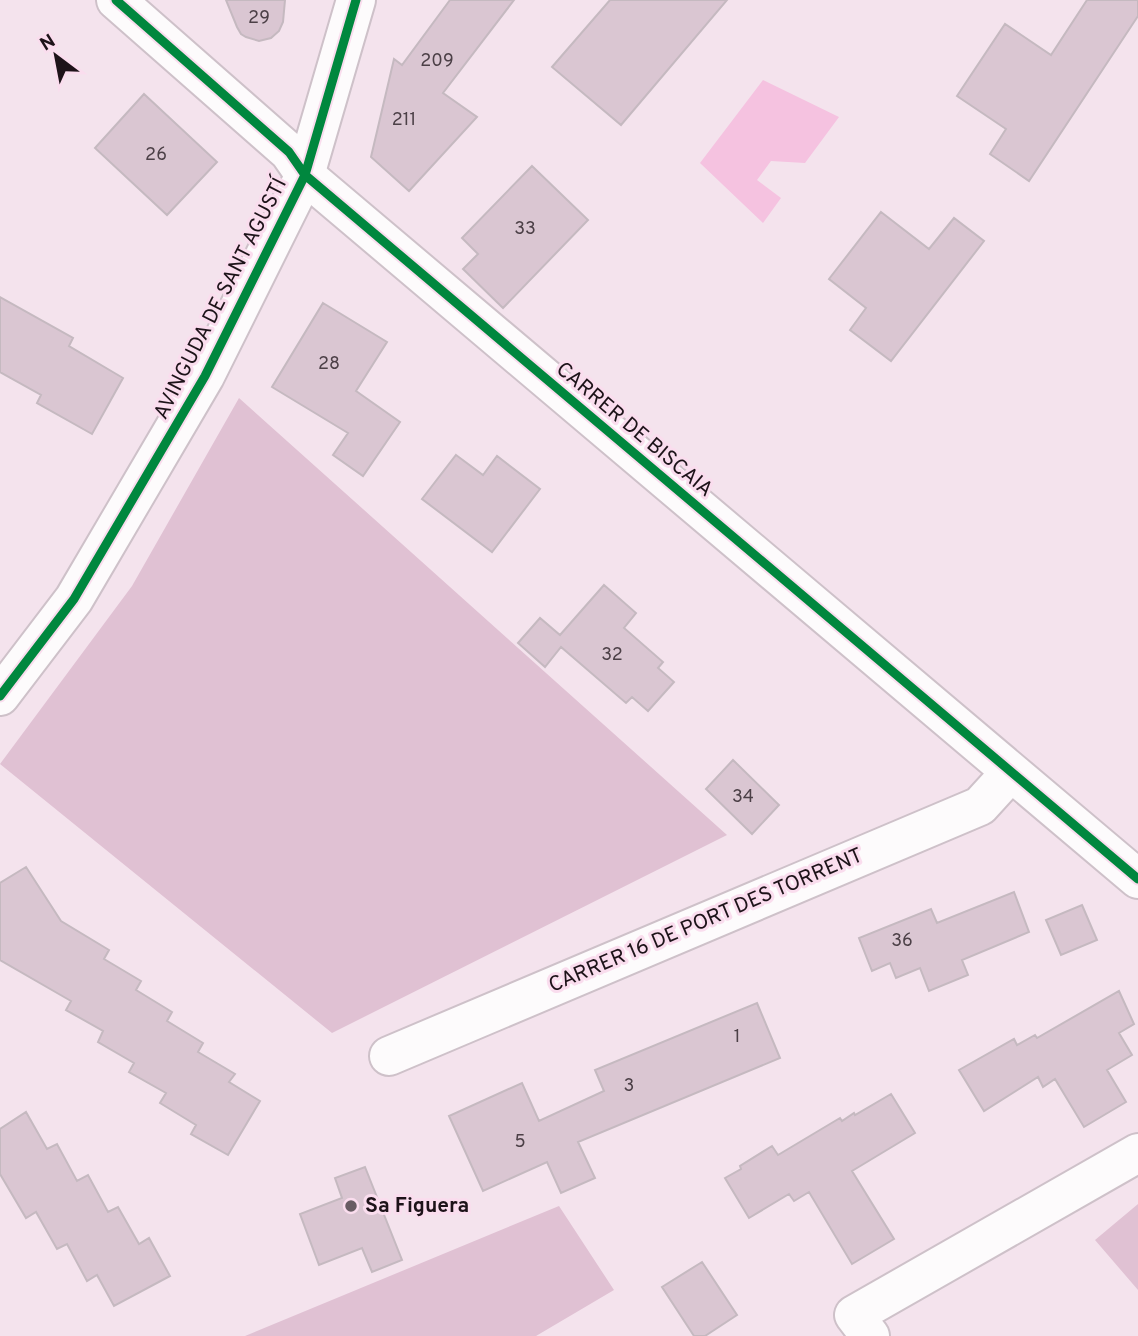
<svg xmlns="http://www.w3.org/2000/svg" width="1138" height="1336" viewBox="0 0 1138 1336" font-family="Overpass,sans-serif">
<style>
.green{fill:#e0c1d3}
.water{fill:#f5c2e0}
.building{fill:#dac6d2;stroke:#c5b9c0;stroke-width:2}
.lines{fill:none;stroke-linecap:round;stroke-linejoin:round}
.minor-casing{stroke:#cec1c9;stroke-width:42}
.tertiary-casing{stroke:#cec1c9;stroke-width:42}
.minor{stroke:#fdfbfc;stroke-width:38}
.tertiary{stroke:#fdfbfc;stroke-width:38}
.cycleway-casing{stroke:#faddee;stroke-width:13}
.cycleway{stroke:#00873e;stroke-width:9}
.poi-dot{fill:#685c63;stroke:#faddee;stroke-width:2.5}
.labels{text-anchor:middle;dominant-baseline:central;stroke-width:6;stroke-linejoin:round;paint-order:stroke}
.number-label{font-size:18px;fill:#4c4047}
.street-label{font-size:21px;fill:#1d1319;stroke:#faddee}
.poi-label{font-size:21px;font-weight:bold;fill:#1d1319;stroke:#faddee;text-anchor:start}
</style>
<rect width="100%" height="100%" fill="#f4e3ed"/>
<path class="green" d="M239,398L727,835L332,1033L0,764L132,586Z
M1138,1204V1290L1095,1240Z
M559,1206L614,1290L536,1336H245Z"/>
<path class="water" d="M763,80L839,117L805,163L771,161L757,180L781,198L763,223L700,163Z"/>
<path class="building" d="M226,0H285L283,22L279,31L271,38L259,41L246,37L241,34L237,27Z
M450,0H514L443,93L477,117L409,191L371,157L394,59L402,65Z
M610,0H727L621,125L552,67Z
M1087,0H1138V16L1029,181L990,154L1006,129L957,96L1005,24L1051,55Z
M144,94L217,162L167,215L95,148Z
M532,166L588,220L503,308L463,269L478,254L462,238Z
M881,212L929,249L954,218L984,241L891,361L850,330L866,308L829,279Z
M0,297L73,338L69,346L123,378L92,434L37,403L41,395L0,372Z
M323,303L387,342L356,391L400,422L363,476L333,455L348,433L272,387Z
M456,455L483,475L497,456L540,489L492,552L422,499Z
M604,585L636,613L624,628L663,662L658,668L674,682L648,711L632,697L626,703L561,647L545,667L518,643L540,618L560,635Z
M733,760L779,805L752,834L706,789Z
M26,867L61,921L109,950L104,959L141,981L136,990L172,1012L167,1021L203,1043L198,1052L235,1074L229,1082L260,1101L228,1155L191,1134L196,1125L160,1103L166,1093L129,1072L134,1063L98,1042L103,1031L66,1010L71,1001L0,960V883Z
M1014,892L1029,932L962,960L968,975L929,991L920,968L896,978L890,963L872,971L859,938L931,909L937,923Z
M1082,905L1097,940L1061,955L1046,920Z
M1119,991L1134,1024L1119,1033L1132,1055L1107,1070L1126,1102L1084,1127L1055,1079L1043,1087L1038,1077L984,1111L959,1070L1014,1039L1017,1045L1035,1035L1037,1038Z
M757,1003L780,1058L578,1142L595,1178L561,1193L547,1162L483,1191L449,1116L522,1083L539,1121L604,1091L595,1070Z
M891,1094L915,1133L852,1171L894,1239L852,1264L809,1192L794,1201L789,1194L749,1218L725,1178L741,1169L740,1166L772,1146L778,1155L840,1118L842,1121L854,1113L855,1115Z
M26,1112L47,1149L57,1144L77,1181L88,1175L108,1212L118,1207L139,1244L149,1238L170,1276L114,1306L97,1275L87,1281L67,1244L57,1249L36,1212L26,1218L0,1174V1129Z
M365,1167L402,1260L372,1272L362,1248L319,1265L300,1214L342,1198L335,1178Z
M702,1262L737,1315L705,1336H694L662,1287Z"/>
<g class="lines">
<g class="minor-casing">
<path id="minor" d="M116,0L289,152L305,175L1138,879
M389,1056L980,806L1011,772
M870,1336L854,1315L1138,1153"/>
</g>
<g class="tertiary-casing">
<path id="tertiary" d="M0,696L74,599L205,376L305,175L356,0"/>
</g>
<use href="#minor" class="minor"/>
<use href="#tertiary" class="tertiary"/>
<g class="cycleway-casing">
<path id="cycleway" d="M116,0L289,152L305,175L1138,879
M0,696L74,599L205,376L305,175L356,0"/>
</g>
<use href="#cycleway" class="cycleway"/>
</g>
<circle class="poi-dot" cx="351" cy="1206" r="7"/>
<g class="labels">
<g class="number-label">
<text x="259" y="18">29</text>
<text x="437" y="61">209</text>
<text x="404" y="120">211</text>
<text x="156" y="155">26</text>
<text x="525" y="229">33</text>
<text x="329" y="364">28</text>
<text x="612" y="655">32</text>
<text x="743" y="797">34</text>
<text x="902" y="941">36</text>
<text x="737" y="1037">1</text>
<text x="629" y="1086">3</text>
<text x="520" y="1142">5</text>
</g>
<g class="street-label">
<text transform="translate(221 299) rotate(-63)">AVINGUDA DE SANT AGUSTÍ</text>
<text transform="translate(634 430) rotate(40)">CARRER DE BISCAIA</text>
<text transform="translate(706 921) rotate(-23)">CARRER 16 DE PORT DES TORRENT</text>
</g>
<g class="poi-label">
<text x="365" y="1206">Sa Figuera</text>
</g>
</g>
<g transform="translate(56 56) rotate(328)" stroke="#faddee" stroke-width="5" paint-order="stroke">
<path d="M0-5L12 26L0 18L-12 26Z" fill="#1d1319"/>
<text y="-10" font-size="19" font-weight="bold" text-anchor="middle" fill="#1d1319">N</text>
</g>
</svg>
